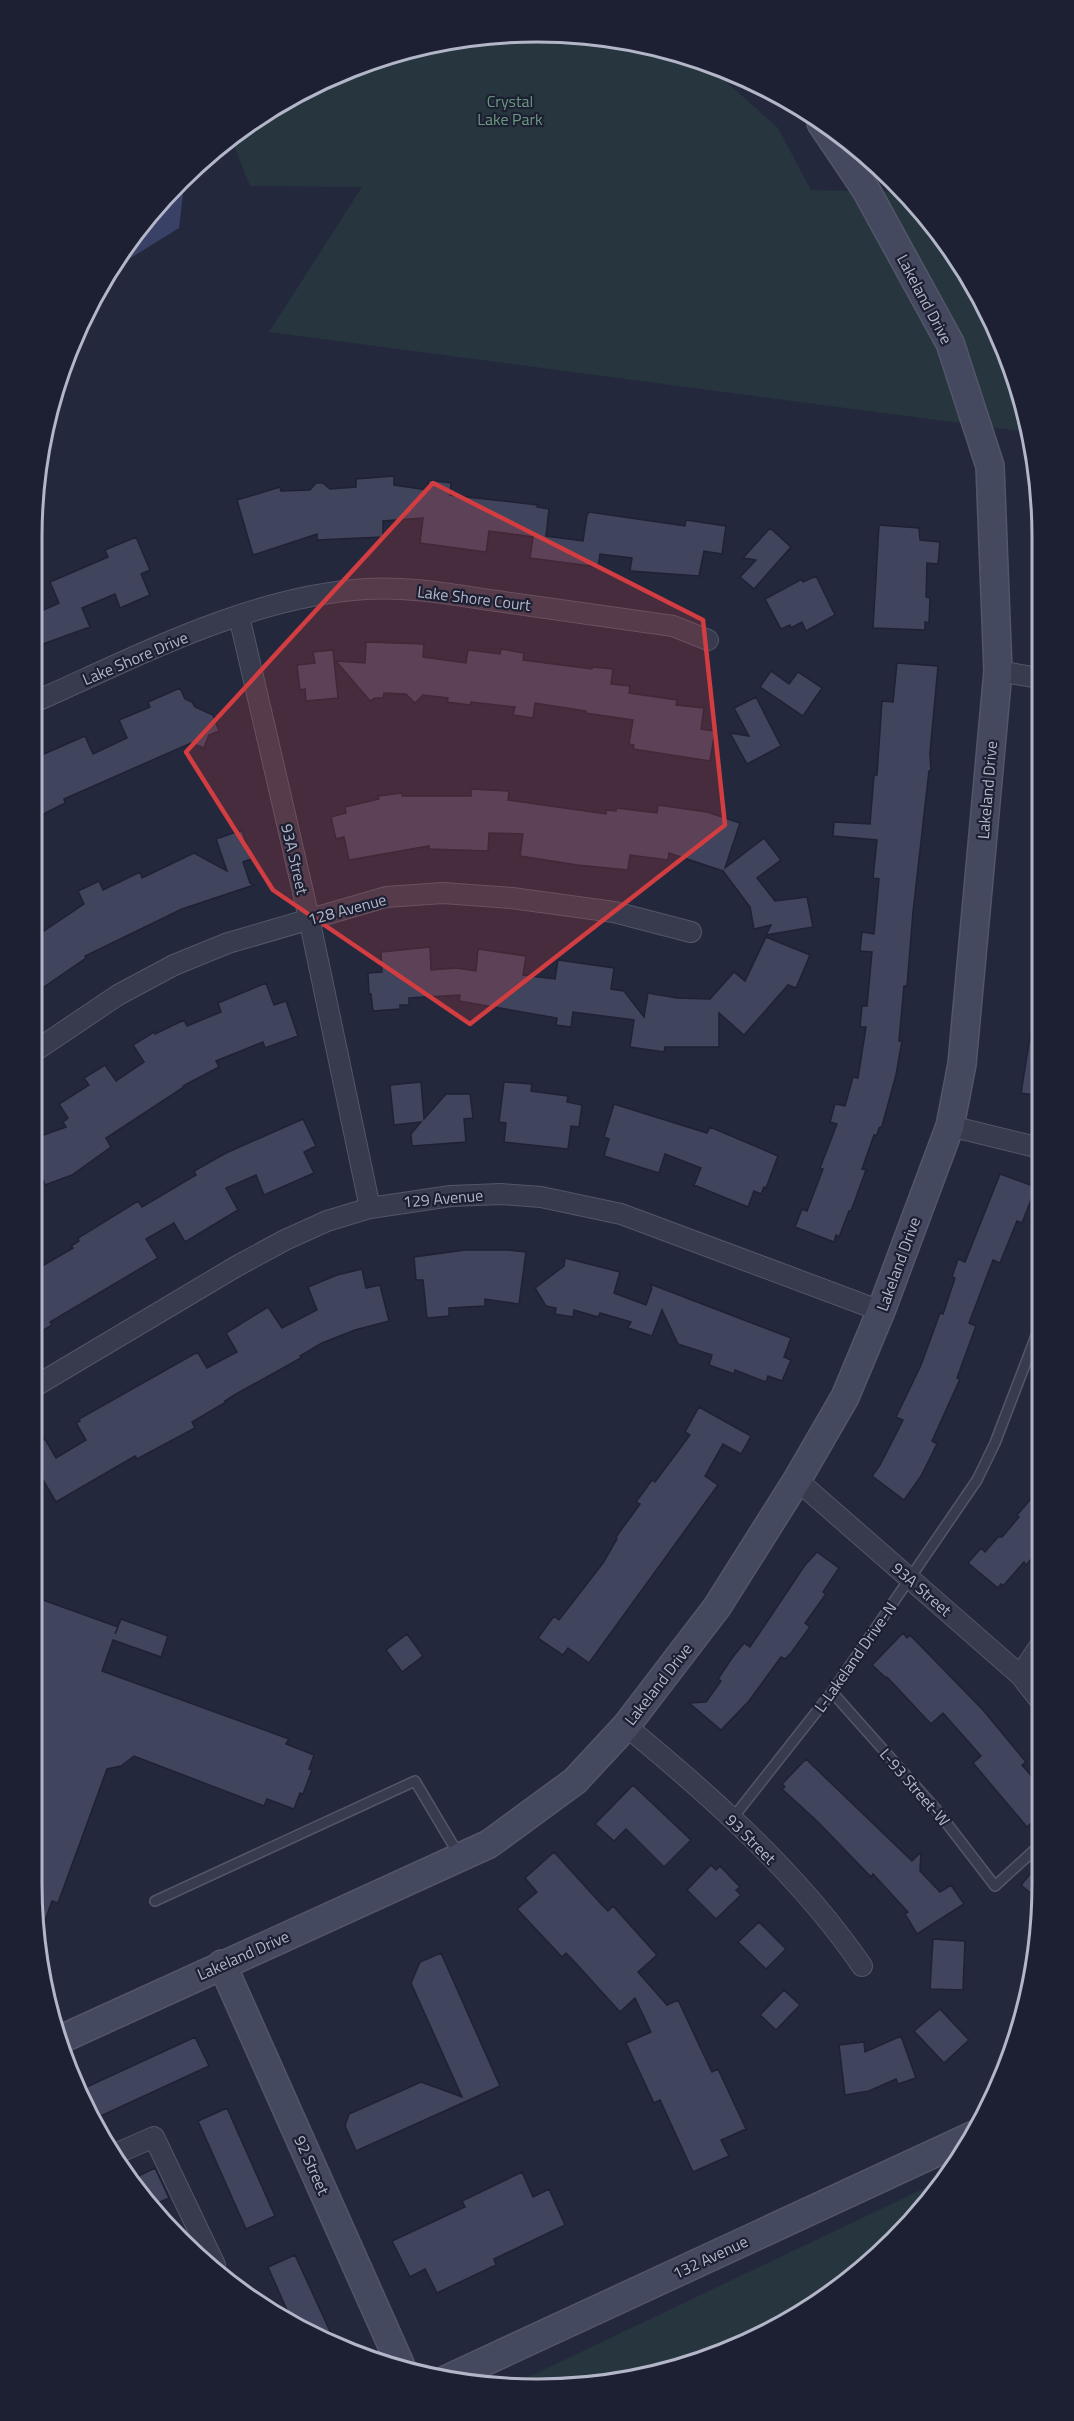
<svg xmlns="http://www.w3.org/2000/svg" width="1074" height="2421" viewBox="0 0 1074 2421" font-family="'Titillium Web',sans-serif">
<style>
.green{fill:#26353e}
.water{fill:#394166}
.building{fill:#40445d;stroke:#1e2234;stroke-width:1.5}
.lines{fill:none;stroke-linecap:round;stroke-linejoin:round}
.lane-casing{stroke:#525668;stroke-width:12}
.street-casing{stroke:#525668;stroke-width:22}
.secondary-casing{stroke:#525668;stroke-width:30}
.lane{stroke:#373b4d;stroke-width:9}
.street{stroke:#373b4d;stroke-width:20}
.secondary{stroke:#454960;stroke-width:27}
.marked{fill:#d13d40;fill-opacity:0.2;stroke:#d13d40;stroke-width:4.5;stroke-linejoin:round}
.labels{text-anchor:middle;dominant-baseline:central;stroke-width:4.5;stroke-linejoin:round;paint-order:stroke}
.park-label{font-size:16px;fill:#6a9980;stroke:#1d2032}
.street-label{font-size:16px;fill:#b3b6c8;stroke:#1d2032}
.rim{fill:none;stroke:#b3b6c8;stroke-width:3}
</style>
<rect width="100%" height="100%" fill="#24283d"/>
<path class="green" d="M504,33L603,36L700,58L778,128L811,190L901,192L938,229L1004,343L1028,432L269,332L362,187L250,186L230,136L314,83L406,49Z
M946,2178L917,2217L789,2322L699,2363L603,2385L518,2382Z"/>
<path class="water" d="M185,177L179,228L108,272L157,203Z"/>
<path class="building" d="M394,476V485L427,490L429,480L451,483L450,495L538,505L537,507L549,509L546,536L583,541L587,515L589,512L685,526L686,520L726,526L722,554L704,551L699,576L630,571L632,558L600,554L598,567L530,558L533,537L489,531L486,552L420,543L423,518L383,521V537L317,540V534L253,555L237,500L280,487L281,491L310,490L316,483H323L330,489L356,487V479Z
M879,525L919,528L920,540L940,542L938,564L927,563L926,597L930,598L929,623L925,622V630L873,628Z
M770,528L791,547L754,589L740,577L756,560L743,558Z
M136,537L150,570L141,574L150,595L120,608L115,594L82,608L90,627L32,648V615L59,603L50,582L108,557L105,550Z
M816,576L835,615L806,631L802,622L791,628L790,625L781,629L765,599L802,579L803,582Z
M366,642L424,644L423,657L466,663L468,650L500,654L501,649L524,653L523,660L592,669V667L613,669L611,684L630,686L629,693L677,700L676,705L704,708L701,729L715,731L710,761L633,749L634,745L629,744L633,720L585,713L586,711L535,703L533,718L513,715L515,707L471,702L470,705L447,702L448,698L423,695L415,703L406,694L384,693L383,698H375L370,701L336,661L365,663Z
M333,650L338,698L306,701L305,689L300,690L297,665L315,663L313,652Z
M897,663L938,666L930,753L931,771H929L913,912L907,986H904L899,1041H902L896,1075L882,1126L879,1128L877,1135H874L862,1169L866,1170L851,1211H849L839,1237L836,1235L834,1242L795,1227L802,1209L807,1211L823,1169L820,1168L837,1124L830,1122L835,1104L845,1106L853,1077L858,1078L866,1027H860L862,1006H867L872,952L860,951L862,932L874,934L879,879L873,878L877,840L833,836L834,822L870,824L874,775H877L882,701L893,702Z
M771,671L789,684L798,672L822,688L803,716L760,687Z
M180,688L185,699L192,702L195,707L213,715L219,731L209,735L204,748L191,743L64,799L65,803L32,820V727L44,754L85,736L93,754L127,738L119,720L150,707L148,702Z
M756,697L781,746L747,764L730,733L749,736L734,708Z
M471,789L509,791L508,800L606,814V810L616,811V808L657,813L658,805L707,812L740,823L725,868L764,838L781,860L757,878L775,901L807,897L813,927L766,935L771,925L754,929L750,907L723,871L669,853L668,860L630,855L628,870L577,865L520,856L523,834L489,833L488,851L429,849V846L349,860L344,837L336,839L331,817L346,813L345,807L379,799L378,796L402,793V796H471Z
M242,830L251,859L243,862L250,883L254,885L182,909L85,956L86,958L38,991L32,982V939L84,904L78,891L99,881L103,890L140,872L142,878L194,853L227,871L216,839Z
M766,937L810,955L796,988L788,985L744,1035L719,1013V1047H665L664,1052L630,1047L634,1020L573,1012L571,1027L556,1025L557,1018L459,1001L460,995L409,998V1005H400V1009L373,1011L371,994H369L368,973L382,972L381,952L430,947L431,970L456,968L476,971L478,949L526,956L523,975L555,979L558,960L614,968L611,989L624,991L644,1017L648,993L677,998L710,999L734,972L745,981Z
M266,983L274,1005L286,1001L298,1036L265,1048L263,1042L216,1061L219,1067L183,1086L184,1087L106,1138L111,1147L72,1175L45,1185L37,1163L32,1165V1139L66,1127L63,1122L68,1118L59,1104L89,1085L84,1078L105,1065L116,1081L144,1062L133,1045L154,1032L155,1034L184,1020L187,1026L221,1012L218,1003Z
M1031,1031L1040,1032V1096L1021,1093Z
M421,1082L424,1119L446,1094H470L473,1118L464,1119L466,1142L412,1146L411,1134L421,1122L394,1125L390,1085Z
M504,1082L532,1084L531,1091L568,1096L567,1102L582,1105L579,1127L571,1126L568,1149L504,1142L506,1123L499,1122Z
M614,1104L707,1133L710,1127L778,1156L766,1188L764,1187L761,1194L754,1191L748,1207L694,1185L701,1168L665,1154L659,1173L604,1156L609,1139L604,1137Z
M303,1119L316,1146L304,1152L314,1173L264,1195L256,1175L226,1188L238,1210L185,1242L174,1223L146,1239L158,1258L50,1322L52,1325L32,1337V1272L73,1248L71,1246L79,1241L78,1238L138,1201L142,1207L196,1175L194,1171L226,1153Z
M1000,1174L1036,1187L1022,1223L1017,1221L1000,1263L993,1260L969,1323L976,1326L957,1378L960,1379L932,1441L937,1444L921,1476L904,1500L872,1476L880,1465L903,1420L896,1417L921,1365L940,1313L943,1314L955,1278L952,1277L958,1259L965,1262Z
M465,1250H507L526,1252L519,1304L485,1299V1306L449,1308V1316L427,1318L423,1280H416L414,1257Z
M565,1258L620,1272L614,1293L646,1305L652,1288L650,1284L791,1338L784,1357L791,1360L782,1381L768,1376L766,1382L735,1370L734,1374L709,1365L712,1355L678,1344L662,1310L652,1336L628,1328L631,1322L600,1313L598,1317L574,1310L573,1317L555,1314L556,1308L546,1306L535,1288L564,1266Z
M362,1269L366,1288L380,1285L389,1321L355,1330L322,1343L300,1356L301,1358L236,1394L225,1401L226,1402L192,1422L195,1428L137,1459L135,1456L56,1502L39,1473L32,1478V1447L45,1439L56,1458L86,1440L76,1423L80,1421L79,1419L194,1354L198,1353L207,1368L237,1352L226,1333L268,1307L282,1328L317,1310L308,1287L337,1275Z
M699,1407L751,1436L741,1454L723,1444L705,1476L718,1485L589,1663L568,1648L563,1655L538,1638L554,1616L559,1620L603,1563L617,1539L616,1537L640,1504L636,1502L652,1480L655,1482L690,1435L685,1432Z
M1041,1487V1548L1026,1565L1024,1562L1003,1586L1001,1584L998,1588L968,1563L981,1548L985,1552L998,1537H1002L1019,1517L1017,1515Z
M817,1552L839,1568L823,1592L826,1594L805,1623L810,1627L791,1653L785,1659L781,1657L749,1701L721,1730L689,1703L706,1702L721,1681L718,1679L732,1658L744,1643L750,1647L805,1565Z
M32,1596L118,1627L115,1634L121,1619L168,1636L161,1657L113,1640L102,1671L289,1739L286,1744L314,1755L309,1769L312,1770L303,1794L300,1793L294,1809L267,1799L264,1806L134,1756L121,1766L107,1769L58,1903L52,1901L40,1935L32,1884Z
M903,1633L907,1638L910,1635L983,1710L1026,1762L1022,1765L1042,1788V1813L1027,1827L973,1763L981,1756L943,1713L931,1724L887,1677L886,1678L872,1665Z
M407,1634L423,1656L402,1672L386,1650Z
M806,1759L912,1861L921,1852L920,1871L940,1892L951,1885L964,1904L917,1934L905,1914L908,1912L873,1874L871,1877L818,1822L782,1789L785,1787L782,1784Z
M633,1785L691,1840L664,1867L626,1829L614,1841L595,1824Z
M554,1852L602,1905L608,1911L613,1906L657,1955L638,1972L667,2005L678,2000L709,2066L712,2072L718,2069L746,2129L721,2140L729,2156L693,2172L660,2100L654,2103L626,2043L651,2032L635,1998L620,2012L572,1959L566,1953L562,1957L517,1909L537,1892L525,1878Z
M1042,1860V1884L1040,1901L1021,1885Z
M711,1865L716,1870L720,1866L740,1887L736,1890L741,1895L716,1919L687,1890Z
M759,1922L786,1949L766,1969L738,1942Z
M933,1939L965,1941L963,1990L930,1989Z
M441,1953L500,2086L356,2151L345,2126L349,2114L421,2082L462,2097L411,1983L420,1962Z
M784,1990L800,2005L776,2030L760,2015Z
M940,2009L969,2040L944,2063L914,2031Z
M901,2036L916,2078L898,2084L896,2079L869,2091L845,2095L839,2045L864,2042L865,2052Z
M195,2037L209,2066L92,2120L78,2091Z
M227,2108L275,2216L246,2229L198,2121Z
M155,2168L169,2198L149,2207L130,2180Z
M522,2172L533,2197L549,2189L565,2225L494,2259L496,2265L437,2293L425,2269L410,2277L392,2241L465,2207L462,2201Z
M295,2255L334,2340L294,2326L268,2267Z"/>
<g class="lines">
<g class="lane-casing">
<path id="lane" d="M832,1692L935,1808L995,1886L1042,1843
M732,1819L832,1692L977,1480L995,1443L1041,1323
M155,1901L415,1781L459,1855"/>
</g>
<g class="street-casing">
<path id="street" d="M239,616L309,918L370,1208
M998,671L1039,678
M32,703C136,657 250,596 366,589C410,586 454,595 497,601C556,609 614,618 673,626L708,640
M32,1053L118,995L174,965L228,943L386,897L443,893L512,898L614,912L691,932
M950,1126L1040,1148
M32,1388L237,1266L285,1240L327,1221L370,1208L451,1196L501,1194L541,1197L621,1214L881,1311
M797,1480L1020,1675L1042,1703
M1020,1675L1042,1643
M626,1726C711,1796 799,1874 862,1966
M113,2155L154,2137L215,2265"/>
</g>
<g class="secondary-casing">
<path id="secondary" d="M222,1964L401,2366
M57,2041L489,1844L575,1781L626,1726L717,1607L797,1480L845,1397L881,1311L950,1126L962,1064L998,671L990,466L950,343L866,190L821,123
M445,2380L976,2134"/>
</g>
<use href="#lane" class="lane"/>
<use href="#street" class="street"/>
<use href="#secondary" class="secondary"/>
</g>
<path class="marked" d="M433,483L703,620L725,825L470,1024L273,890L186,752Z"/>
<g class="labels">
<g class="park-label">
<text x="510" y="101">Crystal<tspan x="510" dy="18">Lake Park</tspan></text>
</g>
<g class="street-label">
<text transform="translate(925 299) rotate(62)">Lakeland Drive</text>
<text transform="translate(474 598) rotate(7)">Lake Shore Court</text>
<text transform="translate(135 658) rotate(-23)">Lake Shore Drive</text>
<text transform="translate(987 790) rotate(-85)">Lakeland Drive</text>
<text transform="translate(295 859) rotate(77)">93A Street</text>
<text transform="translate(347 909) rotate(-15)">128 Avenue</text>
<text transform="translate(443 1198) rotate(-5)">129 Avenue</text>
<text transform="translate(898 1264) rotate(-70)">Lakeland Drive</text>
<text transform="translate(922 1589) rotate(41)">93A Street</text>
<text transform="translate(855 1657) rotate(-55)">L-Lakeland Drive-N</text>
<text transform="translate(658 1684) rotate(-52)">Lakeland Drive</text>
<text transform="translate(915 1787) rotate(49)">L-93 Street-W</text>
<text transform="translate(751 1839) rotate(45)">93 Street</text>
<text transform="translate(243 1955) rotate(-24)">Lakeland Drive</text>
<text transform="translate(312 2165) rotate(66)">92 Street</text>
<text transform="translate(710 2257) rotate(-25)">132 Avenue</text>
</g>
</g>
<path d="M0 0H1074V2421H0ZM537 42H537A495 495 0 0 1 1032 537V1884A495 495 0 0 1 537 2379H537A495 495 0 0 1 42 1884V537A495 495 0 0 1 537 42Z" fill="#1d2032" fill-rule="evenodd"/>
<path class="rim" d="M537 42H537A495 495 0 0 1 1032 537V1884A495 495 0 0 1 537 2379H537A495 495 0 0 1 42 1884V537A495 495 0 0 1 537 42Z"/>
</svg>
